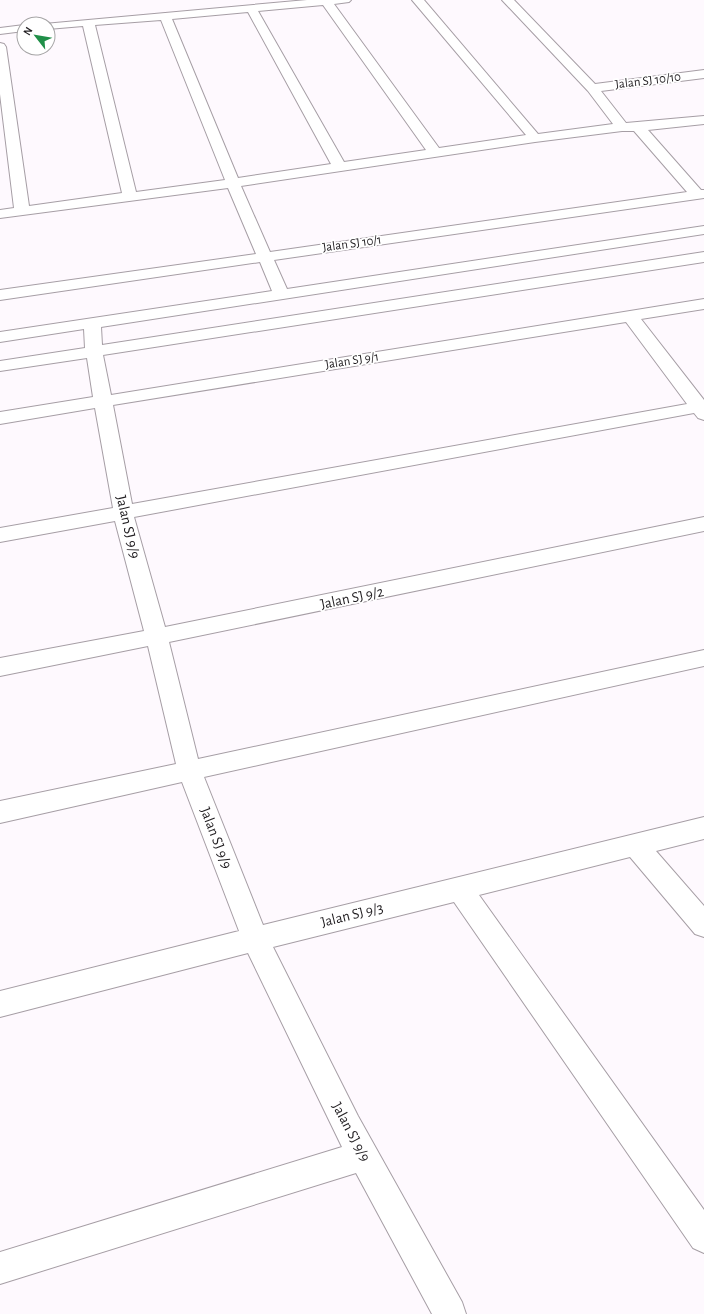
<svg xmlns="http://www.w3.org/2000/svg" width="704" height="1314" viewBox="0 0 704 1314" font-family="'Alegreya Sans',sans-serif">
<style>
.lines{fill:none;stroke-linecap:round;stroke-linejoin:round}
.minor-casing{stroke:#a69ea5;stroke-width:2}
.minor{fill:#fff;fill-rule:evenodd}
.labels{text-anchor:middle;dominant-baseline:central;stroke-width:3.5;stroke-linejoin:round;paint-order:stroke}
.far-street-label{font-size:13px;fill:#211e21;stroke:#fff}
.street-label{font-size:15px;fill:#211e21;stroke:#fff}
</style>
<rect width="100%" height="100%" fill="#fef9fe"/>
<g class="lines">
<g class="minor-casing">
<path id="minor" d="M307,0H351L349,2L334,4L439,148L526,135L412,0H424L538,134L613,124L588,91L502,0H514L595,84L704,70V78L601,91L626,123L704,116V124L648,130L701,190H704V198L274,260L287,289L704,226V234L101,327L102,345L704,252V262L103,355L111,395L704,299V309L641,319L704,400V420L698,418L694,413L134,517L165,627L704,517V531L169,642L198,759L704,650V666L204,777L263,925L704,817V839L656,851L704,906V937L695,934L630,857L479,895L704,1210V1253L693,1248L454,902L273,947L358,1116L462,1302L466,1314H432L356,1173L0,1284V1252L342,1147L248,953L0,1017V991L239,931L182,782L0,823V801L176,764L148,646L0,676V658L144,631L115,521L0,542V528L113,508L95,408L0,424V412L93,397L87,358L0,371V361L85,348L84,329L0,342V332L272,291L260,262L0,300V290L256,254L228,188L0,218V210L14,208L0,94V43L4,44L6,47L29,206L122,193L83,26L48,29V24H44ZM323,5L426,150L344,162L258,11ZM248,12L331,164L238,178L172,19ZM161,20L225,180L136,192L95,25ZM622,131H634L687,192L270,252L241,186L535,142ZM626,322L687,404L132,504L113,405Z
M24,25V31L0,34V28Z"/>
</g>
<use href="#minor" class="minor"/>
</g>
<g class="labels">
<g class="far-street-label">
<text transform="translate(648 81) rotate(-7)">Jalan SJ 10/10</text>
<text transform="translate(352 244) rotate(-8)">Jalan SJ 10/1</text>
<text transform="translate(352 361) rotate(-9)">Jalan SJ 9/1</text>
</g>
<g class="street-label">
<text transform="translate(128 527) rotate(77)">Jalan SJ 9/9</text>
<text transform="translate(352 598) rotate(-12)">Jalan SJ 9/2</text>
<text transform="translate(216 838) rotate(69)">Jalan SJ 9/9</text>
<text transform="translate(352 915) rotate(-14)">Jalan SJ 9/3</text>
<text transform="translate(351 1132) rotate(62)">Jalan SJ 9/9</text>
</g>
</g>
<g transform="translate(36 36) rotate(301)"><circle r="19" fill="#ffffff" stroke="#a6a5a6"/>
<path d="M0-3L7 15L0 10L-7 15Z" fill="#208f48"/>
<text y="-6" font-size="11" font-weight="bold" text-anchor="middle" fill="#211e21">N</text>
</g>
</svg>
